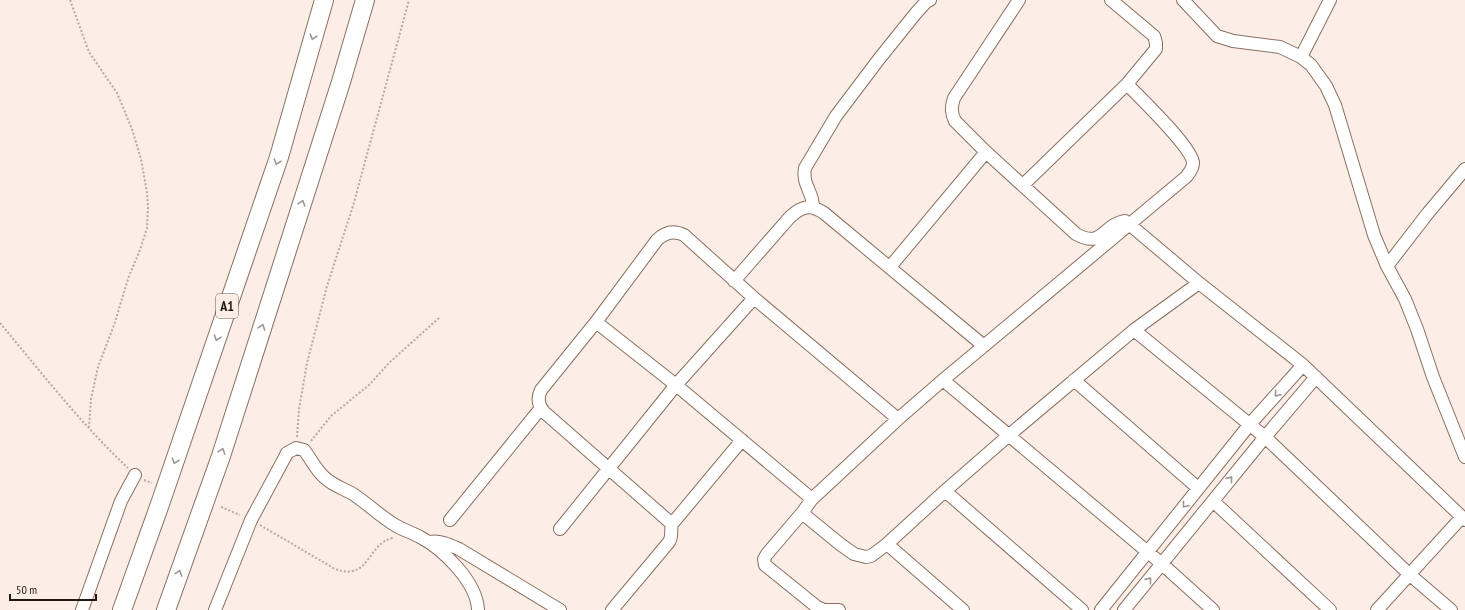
<svg xmlns="http://www.w3.org/2000/svg" width="1465" height="610" viewBox="0 0 1465 610" font-family="'PT Sans Narrow',sans-serif">
<style>
.lines{fill:none;stroke-linecap:round;stroke-linejoin:round}
.minor-casing{stroke:#8b6f5f;stroke-width:14}
.highway-casing{stroke:#8b6f5f;stroke-width:20}
.path{stroke:#b5a9a2;stroke-width:2;stroke-dasharray:2 2;stroke-linecap:butt}
.minor{stroke:#fff;stroke-width:12}
.highway{stroke:#fff;stroke-width:18}
.oneway{stroke:#9c9794}
.labels{text-anchor:middle;dominant-baseline:central;stroke-width:3;stroke-linejoin:round;paint-order:stroke}
.shield{fill:#fbeee7;stroke:#645851;stroke-width:1}
.shield-label{font-size:14px;font-weight:bold;fill:#231811}
</style>
<rect width="100%" height="100%" fill="#fbeee7"/>
<g class="lines">
<g class="minor-casing">
<path id="minor" d="M1019,0L954,98C951,107 951,113 955,121L986,152L1076,234C1103,249 1102,225 1125,221L1129,224L1199,283L1303,365L1465,520
M1183,0L1217,36L1233,41L1280,47L1301,57L1311,65L1326,86L1335,105L1374,235L1387,266
M1301,57L1330,0
M1127,84C1140,98 1192,147 1193,163C1193,169 1189,173 1186,177L943,380L898,419L812,499L802,513L840,544L854,554L866,557L871,556L887,544L945,491L1008,436L1134,330L1199,283
M1465,169L1428,213L1387,266L1405,299L1417,329L1433,377L1465,457
M1023,185L1127,84L1156,49V43L1154,36L1111,0
M813,207C813,191 802,186 805,168L836,116L879,59L916,13L926,2L930,0
M890,267L986,152
M734,281L790,217C802,206 810,204 824,213L984,346
M596,322L676,385L812,499
M1134,330L1265,437L1409,574L1451,610
M943,380L1162,564L1213,610
M1074,380L1198,488
M945,491L1082,610
M1213,501L1330,610
M802,513L767,554L764,559L765,565L817,607L824,610H839
M450,520L541,408
M672,524L544,412C538,405 537,398 541,390L596,322L657,240C665,232 674,230 684,235L754,298L898,419
M560,529L676,385L754,298
M430,542C440,540 450,545 459,549L560,610
M887,544L963,610
M82,610L121,501L135,475
M215,610L251,520L285,457L287,453L296,448L304,450C311,459 316,470 324,477C332,485 344,489 353,494C368,504 380,516 395,525C403,530 411,532 420,537C443,549 477,582 478,610
M612,610L669,542C673,536 670,530 672,524L742,440
M1101,610L1250,424L1303,365
M1124,610L1265,437L1316,377
M1377,610L1462,517"/>
</g>
<g class="highway-casing">
<path id="highway" d="M122,610L160,504L279,157L324,0
M166,610L221,456L341,82L365,0"/>
</g>
<path class="path" d="M70,0L89,52L117,93L132,129L141,159L147,193L148,208L147,228L140,250L129,276L114,325L98,367L91,399L89,427
M0,323C41,372 81,424 128,468
M297,437L299,409L307,363L327,286L353,206L409,0
M311,441L331,416L369,385L390,362L440,317
M144,480L152,483
M221,507L240,515
M260,525L335,569C370,582 367,543 393,538"/>
<use href="#minor" class="minor"/>
<use href="#highway" class="highway"/>
</g>
<defs><path id="oneway-chevron" d="M-2-3.5L2.5 0L-2 3.5" fill="none" stroke-width="1.6" stroke-linecap="round" stroke-linejoin="round"/></defs>
<g class="oneway">
<use href="#oneway-chevron" transform="translate(313 37) rotate(107)"/>
<use href="#oneway-chevron" transform="translate(277 162) rotate(109)"/>
<use href="#oneway-chevron" transform="translate(302 203) rotate(-72)"/>
<use href="#oneway-chevron" transform="translate(262 327) rotate(-72)"/>
<use href="#oneway-chevron" transform="translate(217 338) rotate(109)"/>
<use href="#oneway-chevron" transform="translate(1277 394) rotate(131)"/>
<use href="#oneway-chevron" transform="translate(222 451) rotate(-72)"/>
<use href="#oneway-chevron" transform="translate(175 461) rotate(109)"/>
<use href="#oneway-chevron" transform="translate(1230 479) rotate(-51)"/>
<use href="#oneway-chevron" transform="translate(1185 505) rotate(128)"/>
<use href="#oneway-chevron" transform="translate(179 573) rotate(-70)"/>
<use href="#oneway-chevron" transform="translate(1149 580) rotate(-51)"/>
</g>
<g class="labels">
<rect class="shield" x="216" y="294" width="22" height="24" rx="3"/>
<g class="shield-label">
<text x="227" y="306">A1</text>
</g>
</g>
<path d="M10 594v6h86v-6" fill="none" stroke="#231811" stroke-width="2"/>
<text x="16" y="594" font-size="12" fill="#231811" stroke="#fbeee7" stroke-width="3" paint-order="stroke">50 m</text>
</svg>
